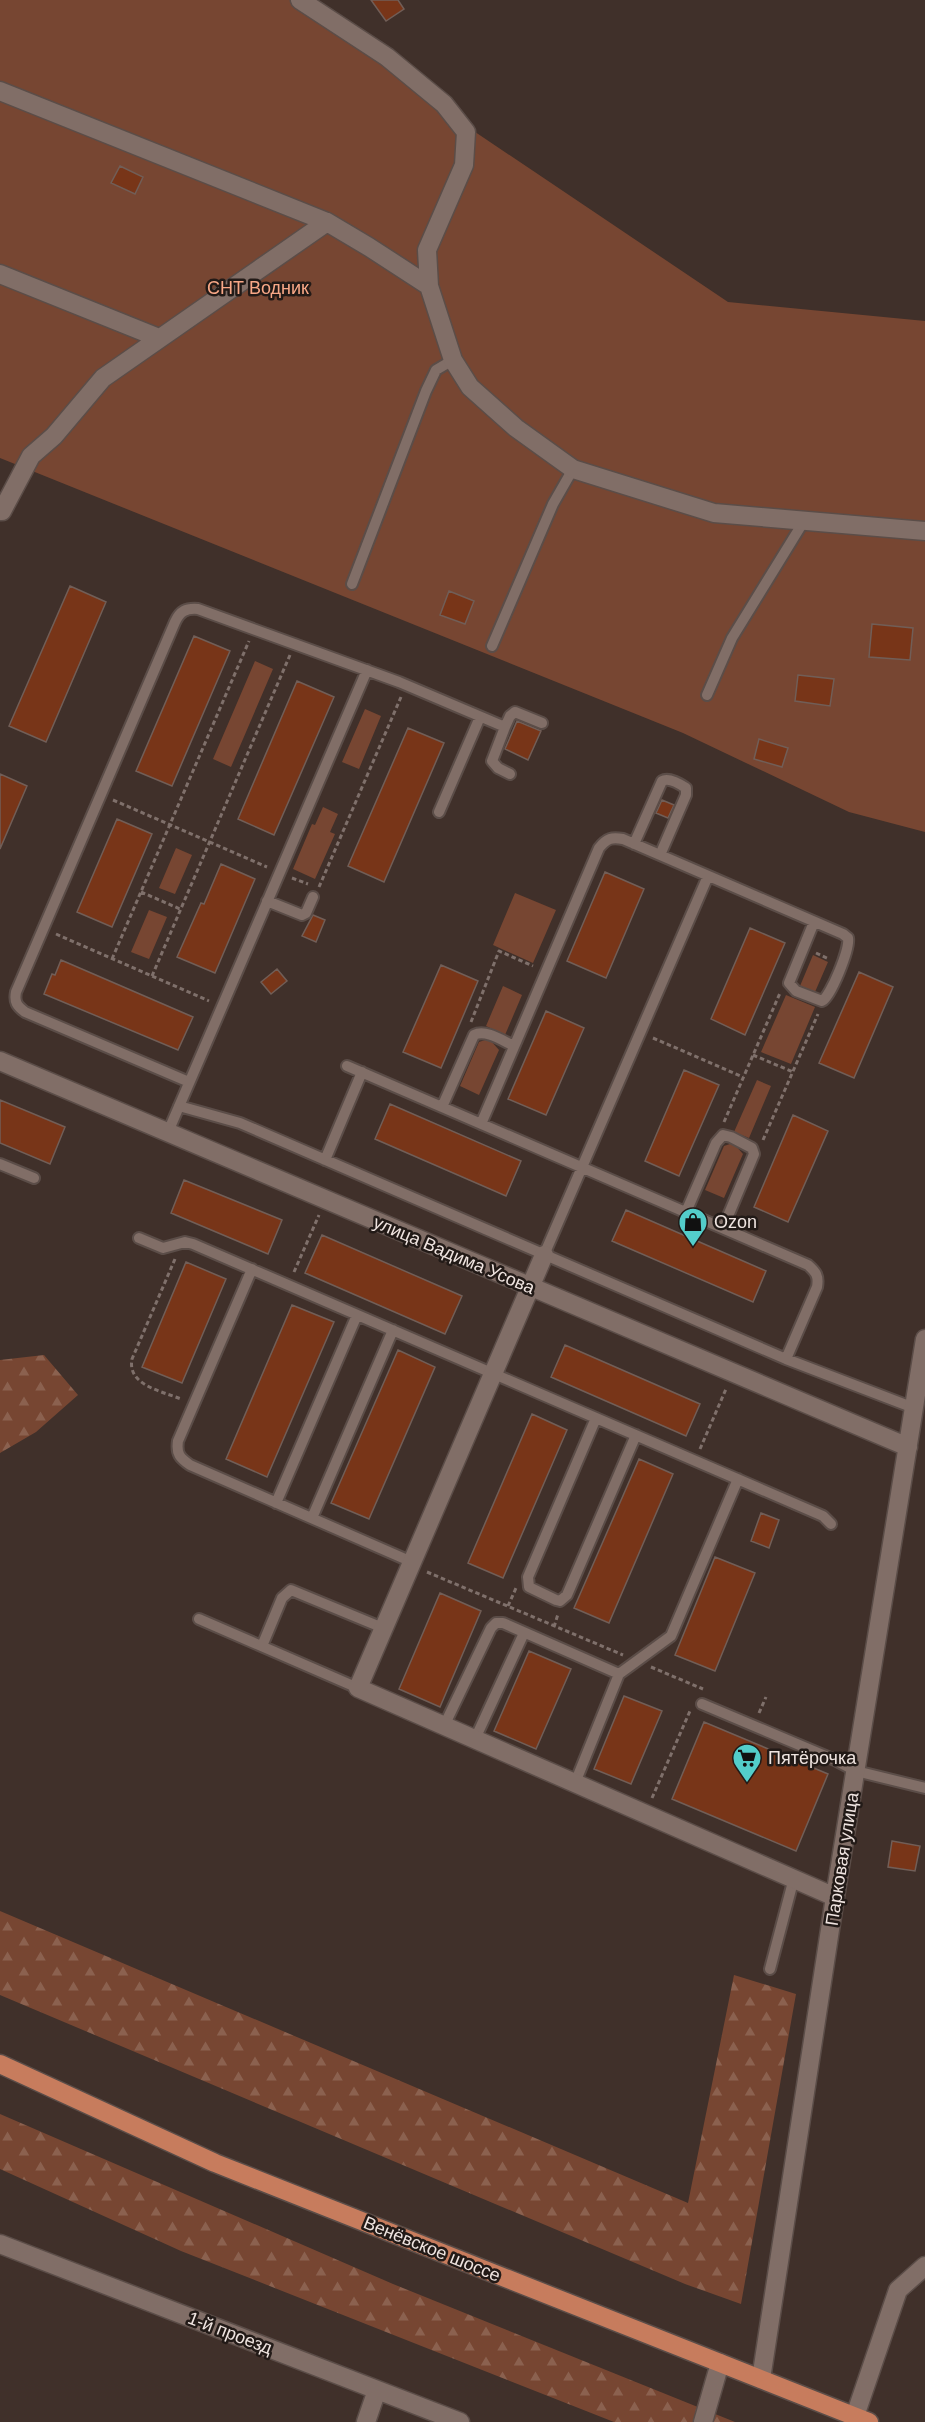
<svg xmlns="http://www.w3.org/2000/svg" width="925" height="2422" viewBox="0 0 925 2422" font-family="Helvetica,sans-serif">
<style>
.forest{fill:url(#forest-firs)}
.green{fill:#774632}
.building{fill:#783518;stroke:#715e57;stroke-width:1.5}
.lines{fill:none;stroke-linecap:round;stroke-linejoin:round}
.lane-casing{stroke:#5b4d48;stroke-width:14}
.street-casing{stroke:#5b4d48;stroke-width:21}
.primary-casing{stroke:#5b4d48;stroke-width:21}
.path{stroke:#7f706b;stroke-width:3;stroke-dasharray:4.5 3;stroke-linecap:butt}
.lane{stroke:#816e67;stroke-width:10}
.street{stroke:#816e67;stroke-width:18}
.primary{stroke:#c77c5d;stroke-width:18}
.labels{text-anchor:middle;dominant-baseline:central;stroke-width:5;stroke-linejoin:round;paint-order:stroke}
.park-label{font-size:18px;fill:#f9a887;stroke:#221a17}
.poi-label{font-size:18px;fill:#efe4e0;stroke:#221a17;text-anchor:start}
.street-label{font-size:18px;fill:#efe4e0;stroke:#221a17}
</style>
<defs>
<pattern id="forest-firs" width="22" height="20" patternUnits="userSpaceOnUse" patternTransform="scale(1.5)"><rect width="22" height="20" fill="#774632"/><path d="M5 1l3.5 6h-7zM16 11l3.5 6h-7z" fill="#8b614f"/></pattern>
</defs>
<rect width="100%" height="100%" fill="#40302a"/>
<path class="forest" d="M44,1355L78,1395L36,1432L0,1453V1360Z
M0,1911L688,2203L734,1975L796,1994L741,2304L685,2284L0,1995Z
M0,2114L393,2284L735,2422H614L181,2251L0,2169Z"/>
<path class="green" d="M0,0H292L377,55L444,111L728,302L925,321V832L849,812L683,733L0,458Z
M255,661L273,669L231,767L213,759Z
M365,709L381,716L359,769L342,762Z
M323,807L338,814L330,832L335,834L315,879L293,869L312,824L315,825Z
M176,848L192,855L175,894L159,888Z
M515,893L556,910L533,963L493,945Z
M149,910L167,917L149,959L131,952Z
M813,955L828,962L815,992L800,986Z
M503,986L522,995L505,1035L486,1026Z
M786,995L815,1007L791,1064L761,1052Z
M485,1040L491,1041L499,1050L479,1095L460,1086L479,1042Z
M757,1080L771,1086L749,1138L734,1132Z
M730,1144L735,1145L743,1154L724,1198L705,1190L724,1146Z"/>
<path class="building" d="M371,0H398L404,9L386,21Z
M120,166L143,177L135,194L111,183Z
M70,586L106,602L46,742L9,726Z
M449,591L474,601L465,624L440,615Z
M872,624L913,628L910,660L869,657Z
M194,636L230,651L172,786L136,771Z
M798,675L834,679L830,706L795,701Z
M297,681L334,697L274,835L238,819Z
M517,721L541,731L528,760L505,749Z
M408,728L444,743L384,882L348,866Z
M759,739L788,748L782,767L754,759Z
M0,774L27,786L0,849Z
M662,800L674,805L668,818L656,813Z
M117,819L152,834L112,927L77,912Z
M221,864L255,879L215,973L177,957L201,903L204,904Z
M605,872L644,889L606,978L567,961Z
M313,915L325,920L316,942L302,936Z
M750,928L785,943L745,1035L711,1019Z
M61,960L193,1017L178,1050L44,994L52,974L55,975Z
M441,965L478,981L441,1068L403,1052Z
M277,969L287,981L271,994L261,982Z
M859,972L893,987L854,1078L819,1063Z
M546,1011L584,1028L546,1115L508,1099Z
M684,1070L719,1085L679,1176L645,1161Z
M0,1100L65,1127L50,1164L0,1143Z
M390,1104L521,1161L506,1196L375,1139Z
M793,1115L828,1131L788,1222L754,1207Z
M184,1180L282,1220L268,1254L171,1213Z
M626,1210L766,1271L753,1302L612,1241Z
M322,1235L462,1296L445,1334L305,1273Z
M186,1262L226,1279L182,1383L142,1367Z
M292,1305L334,1322L267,1477L226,1459Z
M565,1345L700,1404L686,1436L551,1377Z
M398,1350L435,1367L369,1519L331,1503Z
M532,1414L567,1430L503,1578L468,1563Z
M639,1459L673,1474L609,1623L574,1608Z
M761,1513L779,1520L769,1548L751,1541Z
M715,1557L755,1573L715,1671L675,1655Z
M440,1593L481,1611L440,1707L399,1689Z
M529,1651L571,1669L536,1749L494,1731Z
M624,1696L662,1711L631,1784L594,1769Z
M704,1722L828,1774L796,1851L672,1799Z
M892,1841L920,1846L915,1871L888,1867Z"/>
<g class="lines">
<g class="lane-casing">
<path id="lane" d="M352,584L426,391L436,370L453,360
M492,646L553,504L573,469
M707,695L732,638L804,521
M505,727L510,716L515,712L542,723
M439,812L480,717
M634,844L662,781C669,777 680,784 686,788V795L660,855
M267,901L302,915L306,913L313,897
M347,1066L808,1265C816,1272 819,1276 817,1287L786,1359
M189,1082L25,1012C17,1006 14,1002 16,992L175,622C180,611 186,608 198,609L399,682L505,727L492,761L498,768L510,774
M179,1106L240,1123L786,1359L914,1408
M442,1107L474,1035C486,1029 503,1041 514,1046
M481,1124L599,848C607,838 612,837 623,839L843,934L848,938C850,949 831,996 822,1001L796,991L789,983L814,922
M168,1132L367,670
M325,1160L362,1072
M0,1164L34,1178
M686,1212L716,1143L723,1135L731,1137L752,1148L754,1154L723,1228
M139,1238L163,1248L185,1242L193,1244L823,1516L831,1524
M544,1255L708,876
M252,1269L178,1441C176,1454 180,1458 190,1465L412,1562
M596,1418L528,1577L529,1587L556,1600L560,1601L567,1595L636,1435
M276,1503L357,1315
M312,1518L393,1330
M199,1619L358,1688
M262,1646L282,1598L291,1590L383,1628
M702,1704L835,1760L856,1771L925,1788
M444,1726L491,1628L496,1623H503L619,1674
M475,1739L524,1633
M575,1783L619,1674L671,1636L738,1479
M770,1969L794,1878"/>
</g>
<g class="street-casing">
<path id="street" d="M300,0L387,57L444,104L466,132L464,165L427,250L429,286
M0,91L327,222
M0,274L159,338
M0,511H2L31,456L54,436L103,378L327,222L369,247L429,286L453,360L470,387L516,428L573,469L714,513L925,531
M0,1061L908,1447
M544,1255L358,1688L835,1897
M0,2244L460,2422
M761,2379L835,1897L925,1339
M855,2416L898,2290L925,2266
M366,2422L377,2390
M703,2422L720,2363"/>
</g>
<g class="primary-casing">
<path id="primary" d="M0,2064L215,2163L869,2422"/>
</g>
<path class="path" d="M113,800L267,867
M292,878L308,884
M319,887L401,697
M141,892L180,909
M56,934L209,1001
M816,953L829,959
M112,959L249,641
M152,976L290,655
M471,1022L499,951L533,966
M653,1038L743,1077
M753,1055L793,1072
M724,1122L780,993
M763,1140L818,1014
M175,1259L132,1359C127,1385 161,1391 181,1399
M294,1272L319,1215
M700,1449L726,1389
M427,1572L623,1655
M508,1606L516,1588
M554,1627L558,1614
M651,1667L703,1689
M759,1713L766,1697
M652,1798L690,1711"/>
<use href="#lane" class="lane"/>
<use href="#street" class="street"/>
<use href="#primary" class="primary"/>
</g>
<defs>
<g id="shop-pin" transform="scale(1.5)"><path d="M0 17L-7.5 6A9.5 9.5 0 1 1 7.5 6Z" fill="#53cdca" stroke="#221a17"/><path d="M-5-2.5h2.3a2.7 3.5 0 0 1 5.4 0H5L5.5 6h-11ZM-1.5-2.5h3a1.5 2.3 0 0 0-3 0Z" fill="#111"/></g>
<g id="supermarket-pin" transform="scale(1.5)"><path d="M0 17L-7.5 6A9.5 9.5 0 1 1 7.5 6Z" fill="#53cdca" stroke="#221a17"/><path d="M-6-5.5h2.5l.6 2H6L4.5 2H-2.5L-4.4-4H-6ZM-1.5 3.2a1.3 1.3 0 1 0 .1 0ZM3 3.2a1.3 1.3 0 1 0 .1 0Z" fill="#111"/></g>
</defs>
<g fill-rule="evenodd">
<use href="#shop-pin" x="693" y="1222"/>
<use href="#supermarket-pin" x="747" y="1758"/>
</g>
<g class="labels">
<g class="park-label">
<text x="258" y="288">СНТ Водник</text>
</g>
<g class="poi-label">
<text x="714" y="1222">Ozon</text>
<text x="768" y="1758">Пятёрочка</text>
</g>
<g class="street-label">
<text transform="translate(454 1255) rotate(23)">улица Вадима Усова</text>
<text transform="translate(842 1859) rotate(-81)">Парковая улица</text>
<text transform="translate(432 2249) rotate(22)">Венёвское шоссе</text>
<text transform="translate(230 2333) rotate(21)">1-й проезд</text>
</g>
</g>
</svg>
